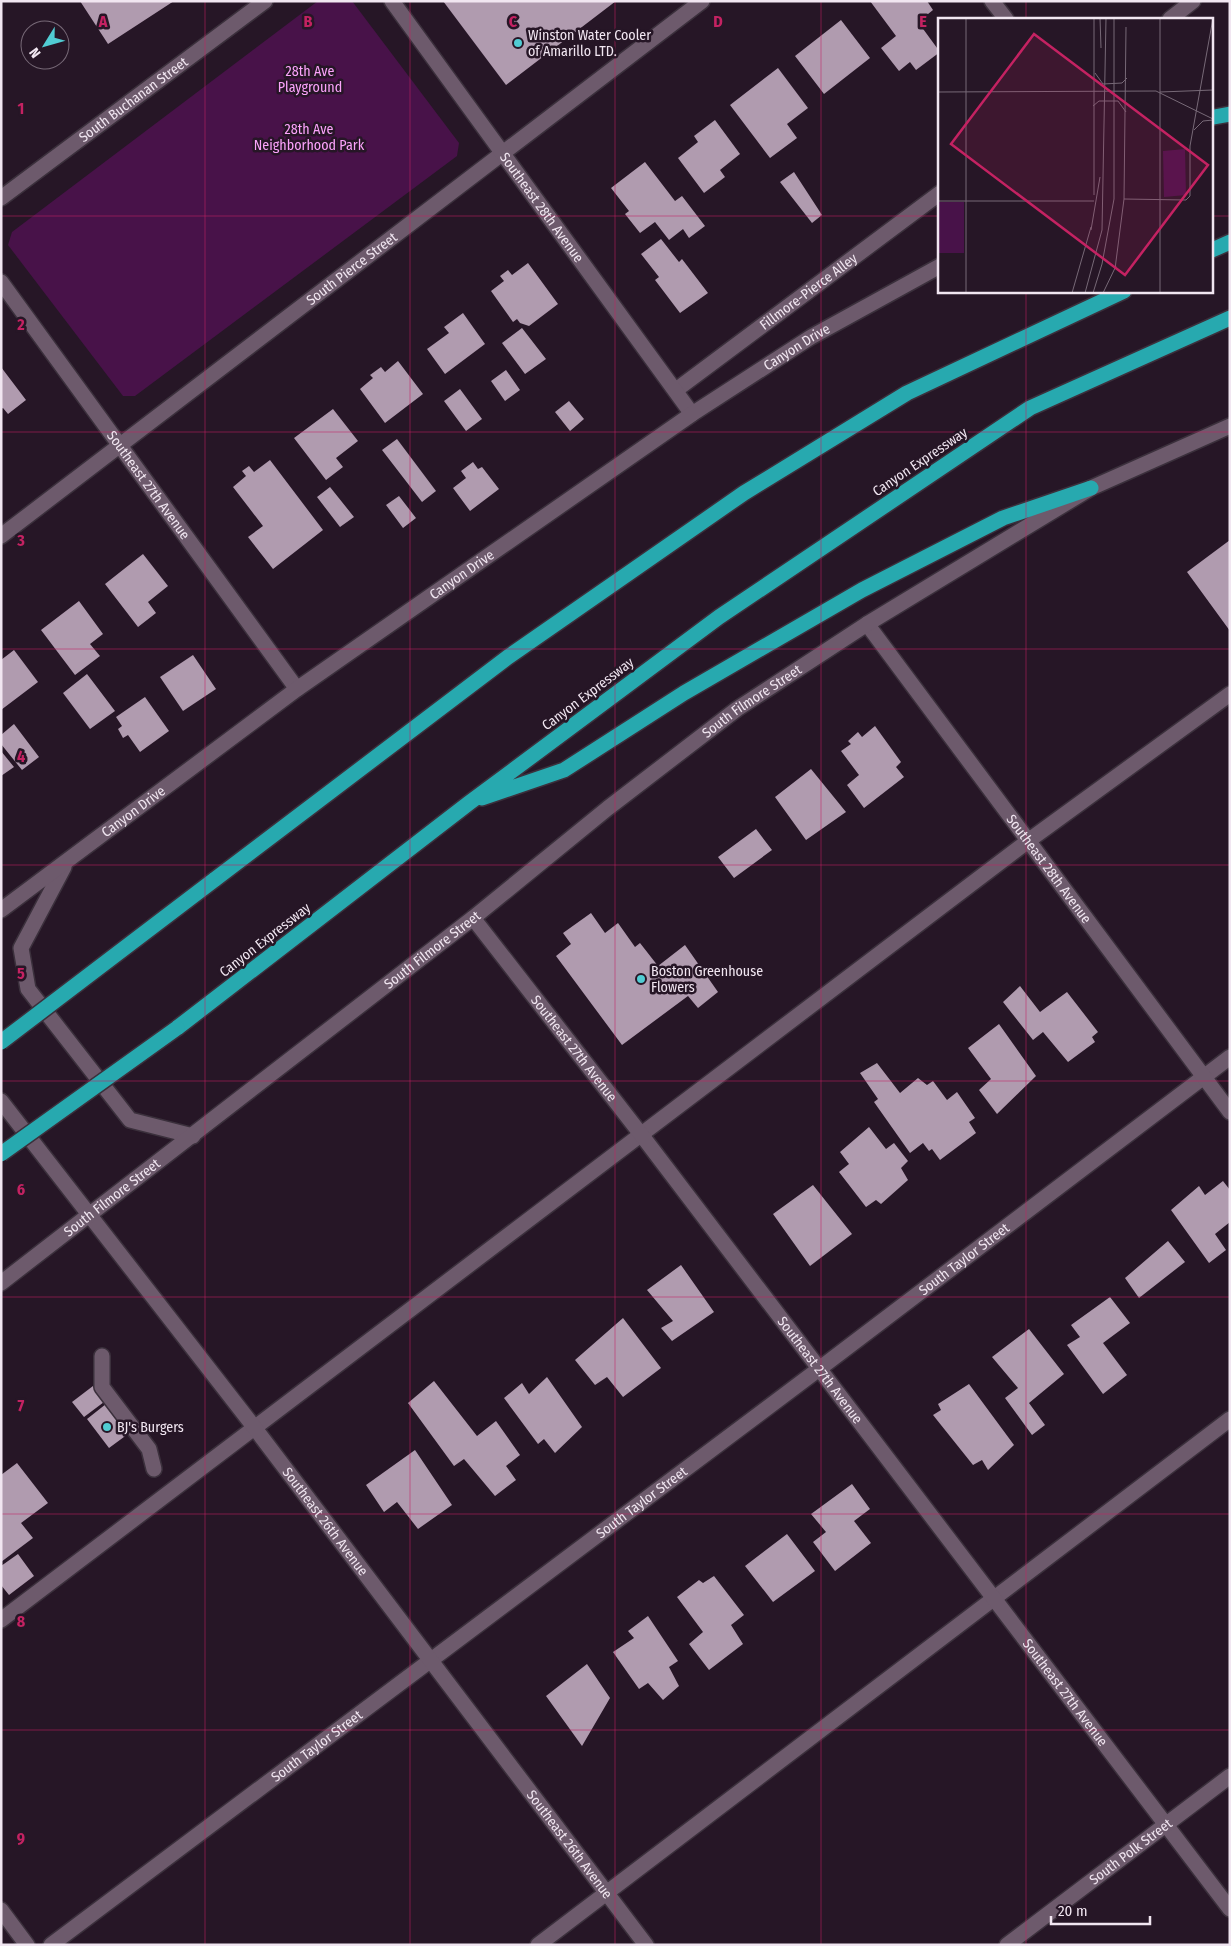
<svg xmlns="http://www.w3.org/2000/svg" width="1231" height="1946" viewBox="0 0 1231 1946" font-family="'Fira Sans Condensed',sans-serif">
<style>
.green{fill:#481249}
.building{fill:#b09baf}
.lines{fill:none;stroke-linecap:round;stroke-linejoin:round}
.service-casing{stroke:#3b303c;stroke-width:18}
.minor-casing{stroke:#3b303c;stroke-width:18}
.tertiary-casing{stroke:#3b303c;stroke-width:18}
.secondary-casing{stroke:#3b303c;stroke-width:18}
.motorway-casing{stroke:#3b303c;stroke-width:18}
.service{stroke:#6d5a6c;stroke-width:15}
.minor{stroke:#6d5a6c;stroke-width:15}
.tertiary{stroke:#6d5a6c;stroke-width:15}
.secondary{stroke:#6d5a6c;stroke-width:15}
.motorway{stroke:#27a9af;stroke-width:15}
.motorway-bridge-casing{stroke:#3b303c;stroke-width:18;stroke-linecap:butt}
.motorway-bridge{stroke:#27a9af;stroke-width:15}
.grid{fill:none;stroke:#c42262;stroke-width:1;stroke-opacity:0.55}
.poi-dot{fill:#51ccd3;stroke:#261626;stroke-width:2}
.labels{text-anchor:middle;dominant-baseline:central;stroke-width:5;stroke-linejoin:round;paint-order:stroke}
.poi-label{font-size:14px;fill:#f1e6f1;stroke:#261626;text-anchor:start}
.park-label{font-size:14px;fill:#fba3fb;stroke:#261626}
.street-label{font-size:14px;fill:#f1e6f1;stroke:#261626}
.inset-road{fill:none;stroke:#776977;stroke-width:1}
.view{fill:#c42262;fill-opacity:0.15;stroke:#c42262;stroke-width:2.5}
.inset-edge{fill:none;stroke:#f1e6f1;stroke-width:2.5}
.grid-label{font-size:16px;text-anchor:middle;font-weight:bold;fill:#c42262;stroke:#261626;stroke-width:5;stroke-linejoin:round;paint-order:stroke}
</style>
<rect width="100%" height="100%" fill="#261626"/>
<path class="green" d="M318,1H352L459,143L457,156L135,396H123L8,245L12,232Z"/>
<path class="building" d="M80,1H174L108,44Z
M443,1H616L506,85Z
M870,1H927L933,10L918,22L940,52L916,70L910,62L899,71L881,48L896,36Z
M841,20L870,58L824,94L795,56Z
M778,68L808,108L787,124L797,138L770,158L730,105Z
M715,120L740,154L720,170L725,177L704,193L678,158L698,142L694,136Z
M645,162L675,201L682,196L705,226L689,238L683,229L669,240L655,222L640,233L625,214L629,211L611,188Z
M794,172L822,215L812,223L780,182Z
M661,239L679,262L682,259L708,293L680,313L655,280L659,277L641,254Z
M528,263L558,304L529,326L520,323L517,319L513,322L491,291L504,281L500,276L508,270L512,275Z
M463,313L485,344L445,374L427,349L449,333L444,327Z
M522,328L546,359L525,374L502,343Z
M398,361L423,394L385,423L360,389L373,378L370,375L381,367L385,372Z
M1,367L26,400L8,414L3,408L1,409Z
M506,370L520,390L505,401L491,381Z
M460,389L482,419L466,431L444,401Z
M569,401L584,419L570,431L555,412Z
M333,409L358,441L336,458L343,467L326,480L294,438Z
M397,439L436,491L422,502L382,450Z
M270,460L323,530L273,569L248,537L263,526L233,487L246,476L242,471L249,466L254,472Z
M473,462L478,469L482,467L499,489L470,511L453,488L466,478L461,471Z
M330,487L354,517L340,527L317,497Z
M399,496L416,518L403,528L386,505Z
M1230,540V631L1187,572Z
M143,554L168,586L148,602L156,613L138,627L105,584Z
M79,601L103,634L90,644L100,656L75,675L41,630Z
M14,650L38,682L1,710V660Z
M193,655L216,689L183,711L160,677Z
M87,674L115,711L90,729L63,693Z
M145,697L169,731L140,752L128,735L123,738L118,729L122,726L116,717Z
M14,724L39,757L22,770L1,744V735Z
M875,726L901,762L896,767L904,777L864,808L847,785L859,775L841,751L851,744L848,741L858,732L862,737Z
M1,751L14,767L1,776Z
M811,769L846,812L806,840L775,797Z
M756,829L772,850L734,878L718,857Z
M591,913L605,933L618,923L635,947L640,943L658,966L685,945L718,992L698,1008L688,996L622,1045L556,956L571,944L563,933Z
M1020,986L1040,1012L1067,992L1098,1032L1092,1037L1095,1042L1068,1062L1043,1032L1033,1040L1003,1002Z
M999,1024L1036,1076L997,1114L979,1090L991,1079L968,1048Z
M877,1063L900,1093L918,1078L927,1085L933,1081L947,1100L957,1092L975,1118L969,1122L976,1133L940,1160L932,1149L929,1151L923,1143L910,1153L874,1102L878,1099L860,1073Z
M869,1127L886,1149L894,1143L908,1161L901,1168L908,1180L881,1204L876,1200L866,1207L839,1172L849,1164L840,1152Z
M1223,1181L1230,1190V1222L1215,1234L1226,1250L1209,1263L1171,1210L1199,1186L1205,1195Z
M813,1185L852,1234L810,1266L773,1214Z
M1168,1241L1185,1262L1139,1298L1125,1278Z
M681,1265L714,1312L672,1341L661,1328L673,1321L647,1290Z
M1110,1297L1130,1323L1103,1343L1127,1375L1103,1394L1067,1345L1080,1337L1071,1325Z
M623,1318L661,1368L623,1397L607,1377L595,1385L575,1360Z
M1029,1329L1064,1374L1029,1403L1045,1425L1032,1435L1005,1398L1018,1388L992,1357Z
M547,1377L582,1427L555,1453L544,1439L538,1444L504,1398L522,1383L529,1394Z
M434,1381L477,1436L496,1421L520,1455L506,1466L516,1480L495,1496L464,1459L454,1466L408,1403Z
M969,1384L1014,1445L988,1470L982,1460L973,1465L933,1415L941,1410L938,1404Z
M93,1386L104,1402L84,1417L72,1402Z
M106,1404L128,1434L109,1448L87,1419Z
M415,1450L452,1505L418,1529L397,1502L384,1512L366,1485Z
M17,1463L48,1503L21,1523L33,1538L1,1562V1475Z
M852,1484L870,1509L854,1521L871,1543L835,1571L813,1542L826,1532L811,1514Z
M787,1534L815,1571L773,1602L745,1566Z
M18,1554L34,1576L9,1595L1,1585V1566Z
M714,1576L744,1615L731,1625L743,1644L709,1670L689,1644L703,1632L677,1597L699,1580L703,1583Z
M648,1616L678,1661L669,1667L679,1686L663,1700L648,1683L639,1689L613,1652L634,1638L628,1631Z
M587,1664L610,1698L582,1746L546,1696Z"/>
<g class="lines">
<g class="service-casing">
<g id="service">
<path d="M1170,19L1193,1"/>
<path id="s1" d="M676,390L940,193"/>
<path d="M102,1356V1387L149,1449L154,1469"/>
<path d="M1,1620L1028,841L1230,694"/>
<path d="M538,1945L1230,1419"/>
</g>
</g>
<g class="minor-casing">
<g id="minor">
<path d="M992,1L1006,19"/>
<path id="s2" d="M1,282L297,689"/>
<path id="s3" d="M473,918L640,1133L1230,1909"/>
<path d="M1,1910L27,1945"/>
<path id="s4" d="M51,1945L819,1369L1230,1057"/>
</g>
</g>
<g class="tertiary-casing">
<g id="tertiary">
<path id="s5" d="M1,536L702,1"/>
<path id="s6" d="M867,624L1230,1112"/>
<path id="s7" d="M1007,1945L1230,1776"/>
</g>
</g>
<g class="secondary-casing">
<g id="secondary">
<path id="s8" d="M392,1L692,414"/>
<path id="s9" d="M1,198L265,1"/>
<path d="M64,867L21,948L28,989L130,1120L193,1136"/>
<path id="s10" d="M1,910L297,689L692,414L811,337L940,266"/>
<path id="s11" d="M1,1101L254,1427L646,1945"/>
<path id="s12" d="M1,1283L473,918L608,808L737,709L867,624L1091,488L1230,426"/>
</g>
</g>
<g class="motorway-casing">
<path id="motorway" d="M1214,117L1230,114
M1212,250L1230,242
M482,798L564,770L684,693L862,590L1003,518L1091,488
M214,880L508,657L744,493L907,393L1124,291
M177,1028L469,803L719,617L1030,408L1230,318"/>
</g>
<use href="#service" class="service"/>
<use href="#minor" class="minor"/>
<use href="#tertiary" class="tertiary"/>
<use href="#secondary" class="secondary"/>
<use href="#motorway" class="motorway"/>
<g class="motorway-bridge-casing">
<path id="motorway-bridge" d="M1,1042L214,880
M1,1154L177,1028"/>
</g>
<use href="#motorway-bridge" class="motorway-bridge"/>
</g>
<path class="grid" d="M205,1V1945M410,1V1945M615,1V1945M821,1V1945M1026,1V19M1,216H940M1212,216H1230M1026,291V1945M1,432H1230M1,649H1230M1,865H1230M1,1081H1230M1,1297H1230M1,1514H1230M1,1730H1230"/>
<g class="poi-dot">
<circle cx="518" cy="43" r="5"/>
<circle cx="641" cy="979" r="5"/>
<circle cx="107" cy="1427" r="5"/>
</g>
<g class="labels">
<g class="poi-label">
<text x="528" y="35">Winston Water Cooler<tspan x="528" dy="16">of Amarillo LTD.</tspan></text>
<text x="651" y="971">Boston Greenhouse<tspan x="651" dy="16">Flowers</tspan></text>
<text x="117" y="1427">BJ's Burgers</text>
</g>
<g class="park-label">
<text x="310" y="71">28th Ave<tspan x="310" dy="16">Playground</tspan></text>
<text x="309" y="129">28th Ave<tspan x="309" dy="16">Neighborhood Park</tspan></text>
</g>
<g class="street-label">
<text stroke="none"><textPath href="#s9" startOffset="165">South Buchanan Street</textPath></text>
<text stroke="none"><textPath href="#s8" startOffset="255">Southeast 28th Avenue</textPath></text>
<text stroke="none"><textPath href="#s5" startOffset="441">South Pierce Street</textPath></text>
<text stroke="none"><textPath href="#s1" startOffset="165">Fillmore-Pierce Alley</textPath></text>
<text stroke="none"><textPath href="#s10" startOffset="975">Canyon Drive</textPath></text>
<text transform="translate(920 462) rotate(-34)">Canyon Expressway</text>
<text stroke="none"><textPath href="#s2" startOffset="251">Southeast 27th Avenue</textPath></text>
<text stroke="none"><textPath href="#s10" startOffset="570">Canyon Drive</textPath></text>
<text transform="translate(588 694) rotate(-37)">Canyon Expressway</text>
<text stroke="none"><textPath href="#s12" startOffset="950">South Filmore Street</textPath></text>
<text stroke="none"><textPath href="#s10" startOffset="165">Canyon Drive</textPath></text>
<text stroke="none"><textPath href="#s6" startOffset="305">Southeast 28th Avenue</textPath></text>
<text transform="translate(265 940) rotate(-38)">Canyon Expressway</text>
<text stroke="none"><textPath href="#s12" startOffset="545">South Filmore Street</textPath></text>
<text stroke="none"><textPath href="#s3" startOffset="165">Southeast 27th Avenue</textPath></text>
<text stroke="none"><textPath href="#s12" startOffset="140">South Filmore Street</textPath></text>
<text stroke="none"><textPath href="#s4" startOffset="1142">South Taylor Street</textPath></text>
<text stroke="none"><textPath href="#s3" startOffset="570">Southeast 27th Avenue</textPath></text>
<text stroke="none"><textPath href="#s4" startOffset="738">South Taylor Street</textPath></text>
<text stroke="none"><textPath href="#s11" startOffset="531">Southeast 26th Avenue</textPath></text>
<text stroke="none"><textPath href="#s3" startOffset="975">Southeast 27th Avenue</textPath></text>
<text stroke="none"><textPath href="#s4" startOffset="332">South Taylor Street</textPath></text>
<text stroke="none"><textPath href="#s11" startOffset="936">Southeast 26th Avenue</textPath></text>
<text stroke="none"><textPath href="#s7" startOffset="155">South Polk Street</textPath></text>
</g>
</g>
<g transform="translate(938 18)">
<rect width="275" height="275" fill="#261626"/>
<path d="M247,131L248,177L226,179L225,133ZM0,184H26V235H0Z" fill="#481249"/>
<path class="inset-road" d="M28,0V275M156,0V177M162,0L163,30M222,0V275M157,55L165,66L184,65L189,60M0,74L218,73L275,101M222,74L275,72M155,88L161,83H180L188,94M256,112L265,103L275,102M186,181L248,182L252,178V128L275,0M0,183H156M153,212L162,159M177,251L186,181L188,9M134,275L153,209M147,275L164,212L168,0M155,275L164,246L176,181V0M165,275L178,248"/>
<path class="view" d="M96,16L270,147L187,257L13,126Z"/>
<rect width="275" height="275" class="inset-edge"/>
</g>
<g class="grid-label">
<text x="103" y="27">A</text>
<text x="308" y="27">B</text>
<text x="513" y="27">C</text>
<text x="718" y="27">D</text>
<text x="923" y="27">E</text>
<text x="21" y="114">1</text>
<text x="21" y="330">2</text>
<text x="21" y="546">3</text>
<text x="21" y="762">4</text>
<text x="21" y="979">5</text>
<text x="21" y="1195">6</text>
<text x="21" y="1411">7</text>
<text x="21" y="1627">8</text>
<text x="21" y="1844">9</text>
</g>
<rect width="1231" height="1946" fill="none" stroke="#f1e6f1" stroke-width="5"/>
<g transform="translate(45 45) rotate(233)"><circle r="24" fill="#261626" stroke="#776977"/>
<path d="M0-4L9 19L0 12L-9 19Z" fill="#51ccd3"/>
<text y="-8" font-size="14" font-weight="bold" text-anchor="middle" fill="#f1e6f1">N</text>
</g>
<path d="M1051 1916v8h99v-8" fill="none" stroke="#f1e6f1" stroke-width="2.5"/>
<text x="1058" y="1916" font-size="15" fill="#f1e6f1" stroke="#261626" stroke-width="4" paint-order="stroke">20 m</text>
</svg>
